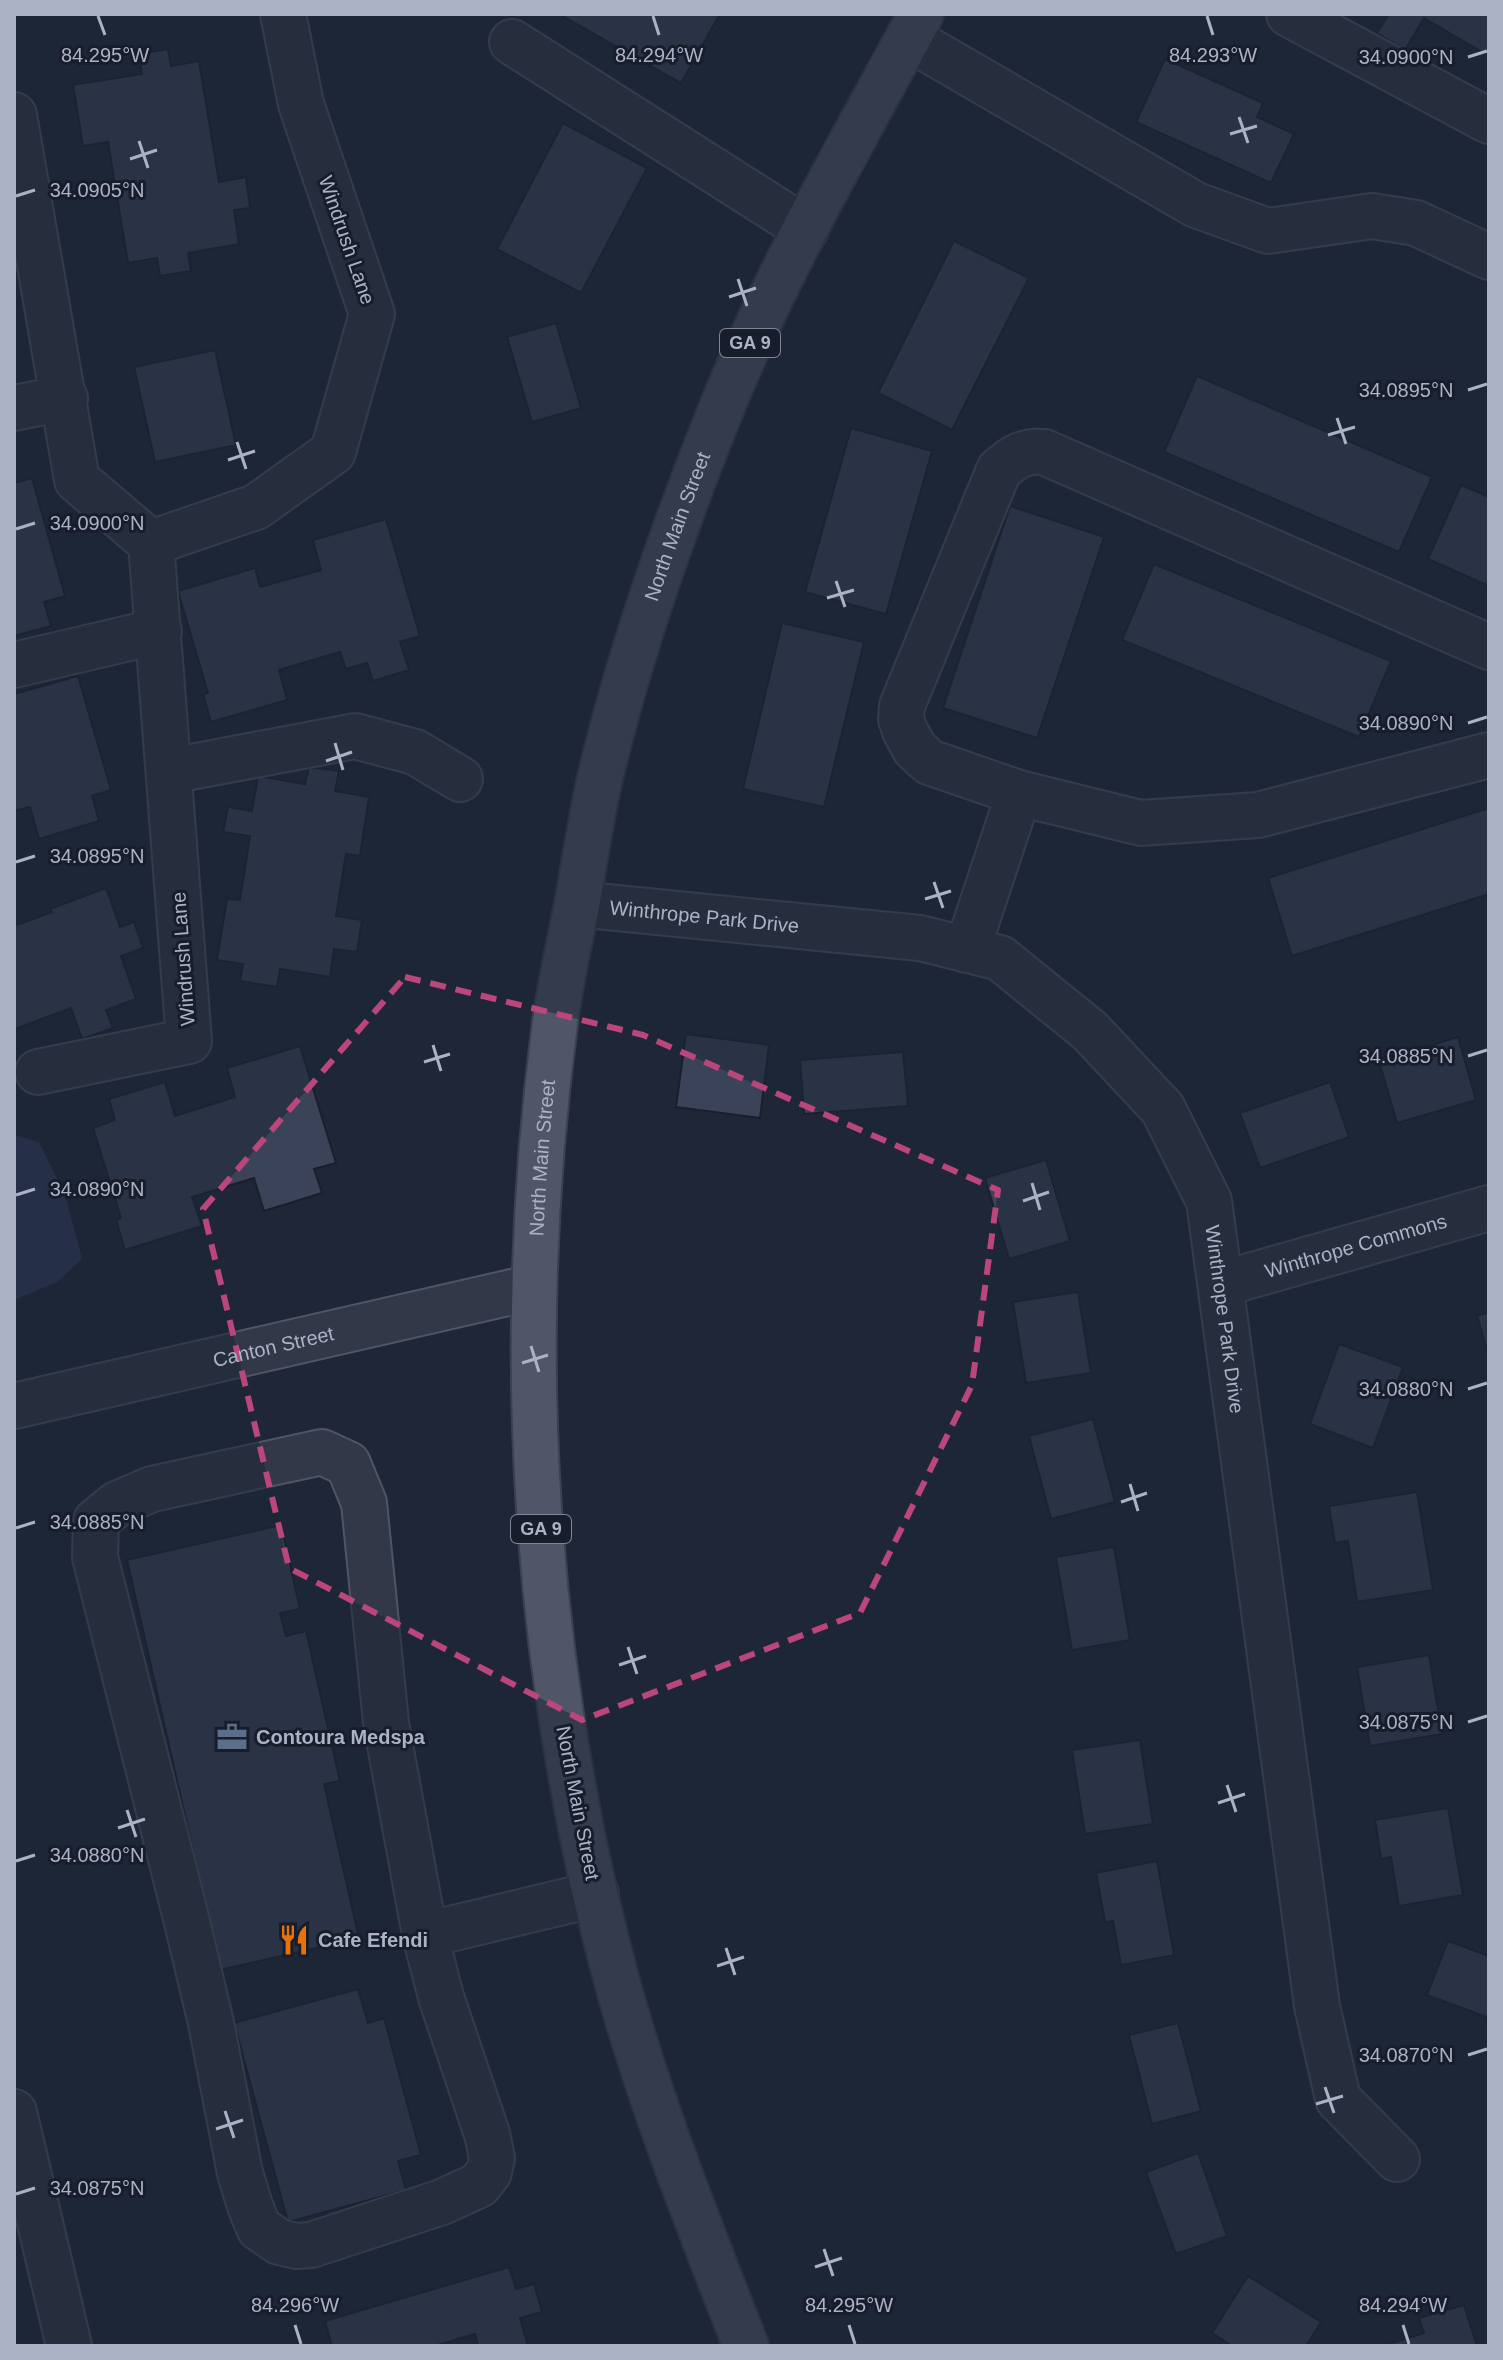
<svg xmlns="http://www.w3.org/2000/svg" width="1503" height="2360" viewBox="0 0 1503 2360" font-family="Arial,sans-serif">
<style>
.water{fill:#2f3c5d}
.building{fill:#3a4358;stroke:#1a1f2e;stroke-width:2}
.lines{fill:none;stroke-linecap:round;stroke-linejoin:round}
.minor-casing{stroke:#505566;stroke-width:48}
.major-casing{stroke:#3c4151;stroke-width:48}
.minor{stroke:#323848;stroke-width:44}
.major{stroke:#505668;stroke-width:44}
.marked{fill:none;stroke:#bb467b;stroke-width:6;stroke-dasharray:16 10;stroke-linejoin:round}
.ticks{fill:none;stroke:#acb2c5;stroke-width:3}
.labels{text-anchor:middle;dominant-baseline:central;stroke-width:6;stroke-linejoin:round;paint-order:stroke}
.shield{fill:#181d2c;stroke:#808597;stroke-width:2}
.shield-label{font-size:18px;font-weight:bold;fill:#acb2c5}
.street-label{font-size:20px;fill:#acb2c5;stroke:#181d2c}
.poi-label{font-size:20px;font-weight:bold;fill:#acb2c5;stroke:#181d2c;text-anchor:start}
.ticks-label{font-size:20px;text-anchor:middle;fill:#acb2c5;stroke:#181d2c;stroke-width:6;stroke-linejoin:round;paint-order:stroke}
</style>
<rect width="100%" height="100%" fill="#1e2637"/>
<path class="water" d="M14,1135L39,1142L65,1195L82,1259L57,1282L14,1300Z"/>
<path class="building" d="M559,14H720L681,83Z
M1389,14H1489V56L1424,18L1405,50L1377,33Z
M168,49L171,66L199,61L219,182L246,177L250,208L234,210L239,244L188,253L191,271L160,276L157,258L128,263L108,142L83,146L73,85L142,74L139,54Z
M1165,59L1263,103L1257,117L1294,134L1271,183L1136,122Z
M563,123L647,168L581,293L497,249Z
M954,241L1029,278L952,430L878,393Z
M556,323L581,408L532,422L507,337Z
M215,350L236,445L155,462L134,367Z
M1197,376L1432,477L1399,552L1164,452Z
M851,428L932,451L886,614L805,592Z
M32,478L65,596L44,602L51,626L14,636V483Z
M1461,485L1489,497V586L1428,559Z
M1010,506L1104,537L1037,738L943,708Z
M386,519L420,636L400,642L409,670L373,681L367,663L346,669L340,652L279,670L287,700L211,722L203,694L208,693L178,591L255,568L260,587L321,570L313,540Z
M1154,564L1391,661L1359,737L1122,640Z
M782,623L864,642L824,807L743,789Z
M78,676L111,790L92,796L99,821L39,839L30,807L14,811V694Z
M309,767L339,771L335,791L369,797L360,856L346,854L336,916L362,920L357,952L334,949L330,977L280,969L277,987L240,981L243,964L217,960L227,899L240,900L250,836L223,832L228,807L252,811L258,776L305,784Z
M1489,808V894L1292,956L1268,878Z
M106,888L120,927L134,922L143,948L121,956L136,999L106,1010L113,1028L82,1039L71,1008L15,1029L16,1032L14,1033V926L52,912L50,909Z
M686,1034L769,1045L760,1118L676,1107Z
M1458,1037L1476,1100L1397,1123L1379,1061Z
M300,1046L336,1163L314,1169L322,1193L264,1211L254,1178L192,1197L202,1226L125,1250L116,1220L121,1218L93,1128L115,1120L109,1099L165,1082L175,1116L235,1097L227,1068Z
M903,1052L908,1106L804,1114L800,1060Z
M1330,1082L1349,1137L1260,1168L1240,1113Z
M1046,1160L1070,1241L1009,1259L985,1178Z
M1078,1292L1091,1373L1026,1383L1013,1302Z
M1489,1312V1357L1477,1316Z
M1339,1344L1403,1367L1373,1448L1310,1424Z
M1093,1419L1115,1502L1051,1519L1029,1436Z
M1417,1492L1433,1590L1357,1602L1348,1541L1335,1543L1329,1506Z
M281,1525L300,1609L280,1613L286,1636L306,1631L340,1781L324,1784L359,1938L220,1970L127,1560Z
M1114,1547L1130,1640L1072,1650L1056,1557Z
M1429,1655L1442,1734L1370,1746L1357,1667Z
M1140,1740L1153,1824L1085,1834L1072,1750Z
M1448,1808L1463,1895L1399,1906L1391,1857L1381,1859L1375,1820Z
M1157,1861L1174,1955L1121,1965L1113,1921L1105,1922L1096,1873Z
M1448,1941L1489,1956V2018L1427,1995Z
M358,1989L368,2023L384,2018L421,2155L398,2161L406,2190L288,2222L234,2023Z
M1178,2023L1201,2111L1152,2124L1129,2035Z
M1198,2153L1227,2236L1176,2254L1146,2172Z
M509,2267L516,2289L534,2284L542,2312L520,2318L528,2346H478L475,2334L434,2346H332L325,2321Z
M1248,2276L1321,2322L1306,2346H1232L1212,2333Z
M1464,2305L1477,2346H1382L1424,2333L1419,2318Z"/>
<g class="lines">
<g class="minor-casing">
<g id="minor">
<path d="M1289,14L1489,121"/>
<path d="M908,38L1196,205L1268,231L1372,216L1416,223L1489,257"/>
<path d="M512,42L806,229"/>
<path d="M14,115L77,480L151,543L256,507L333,452L372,314L301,104L283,14"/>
<path d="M14,408L65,398"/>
<path d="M14,665L159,631"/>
<path d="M170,771L355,736L415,752L460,779"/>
<path d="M1019,793L929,762L915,749L905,731L901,719L902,706L999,470C1014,457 1024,450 1044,452L1489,647"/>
<path id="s1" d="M577,904L920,938L1000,958L1090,1031L1163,1109L1209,1201L1317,2006L1338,2099L1397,2159"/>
<path d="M967,950L1019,793L1141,823L1258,815L1489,755"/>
<path d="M38,1072L189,1041L151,543"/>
<path id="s2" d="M1221,1284L1489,1208"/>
<path id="s3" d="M14,1406L534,1287"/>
<path d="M425,1935L386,1723L364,1503L348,1464L322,1452L152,1489L117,1504L96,1521L95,1557L185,1914L211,2023L240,2173L250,2206L259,2228L279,2242L296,2246L311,2245L442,2202L479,2185L489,2172L492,2158L487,2134L441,1997L425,1935L596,1894"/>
<path d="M14,2112L69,2346"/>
</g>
</g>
<g class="major-casing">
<g id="major">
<path id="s4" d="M746,2346C700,2228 653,2111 619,1989C534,1679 513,1350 554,1031C559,987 570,942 578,899C585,859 591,818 600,778C631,647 676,520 727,395C781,264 854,139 921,14"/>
</g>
</g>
<use href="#minor" class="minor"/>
<use href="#major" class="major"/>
</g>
<path d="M0 0H1503V2360H0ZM405,977L643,1035L998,1190L972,1385L860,1613L582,1720L289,1568L203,1209Z" fill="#1e2637" fill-opacity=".55" fill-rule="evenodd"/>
<path class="marked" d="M405,977L643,1035L998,1190L972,1385L860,1613L582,1720L289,1568L203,1209Z"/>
<path class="ticks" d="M98,16L105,35M653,16L659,35M1207,16L1213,35M1468,57L1487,51M1239,117L1248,143M1230,134L1257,126M139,141L148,168M130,159L157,150M16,196L35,190M738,279L747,306M729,297L756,288M1468,390L1487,384M1337,418L1346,444M1328,435L1355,427M237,442L246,469M228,460L255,451M16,529L35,523M836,581L845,607M827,598L854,590M1468,723L1487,717M335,743L343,770M326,761L352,752M16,862L35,856M934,882L943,908M925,899L951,891M433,1045L441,1071M1468,1056L1487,1050M424,1062L450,1054M1032,1183L1040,1210M16,1195L35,1189M1023,1201L1049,1192M531,1346L539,1372M522,1363L548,1355M1468,1389L1487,1383M1130,1484L1138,1511M1121,1502L1147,1493M16,1528L35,1522M628,1647L637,1674M619,1665L646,1656M1468,1722L1487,1716M1227,1785L1236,1812M1218,1803L1245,1794M127,1810L136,1837M118,1828L145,1819M16,1861L35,1855M726,1948L735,1975M717,1966L744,1957M1468,2055L1487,2049M1325,2087L1334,2113M1316,2104L1343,2096M225,2111L234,2138M216,2129L243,2120M16,2194L35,2188M824,2249L833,2276M815,2267L842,2258M295,2325L301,2344M849,2325L855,2344M1403,2325L1409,2344"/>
<defs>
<g id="office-bare" transform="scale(2.4)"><path d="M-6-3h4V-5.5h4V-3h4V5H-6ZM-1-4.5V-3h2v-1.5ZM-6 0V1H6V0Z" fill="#5c6f8a" stroke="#181d2c" stroke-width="2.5" paint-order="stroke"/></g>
<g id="restaurant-bare" transform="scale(2.4)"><path d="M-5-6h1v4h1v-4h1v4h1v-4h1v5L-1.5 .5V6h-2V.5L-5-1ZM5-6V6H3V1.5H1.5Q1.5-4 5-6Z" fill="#e8710a" stroke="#181d2c" stroke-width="2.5" paint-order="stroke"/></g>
</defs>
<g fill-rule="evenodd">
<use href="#office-bare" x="232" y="1737"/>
<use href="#restaurant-bare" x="294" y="1940"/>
</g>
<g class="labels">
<g class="shield">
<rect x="720" y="329" width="60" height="28" rx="6"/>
<rect x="511" y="1515" width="60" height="28" rx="6"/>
</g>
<g class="shield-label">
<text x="750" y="343">GA 9</text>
<text x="541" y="1529">GA 9</text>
</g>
<g class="street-label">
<text transform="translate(347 240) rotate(71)">Windrush Lane</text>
<text stroke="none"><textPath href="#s4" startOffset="1866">North Main Street</textPath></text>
<text stroke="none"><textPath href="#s1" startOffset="128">Winthrope Park Drive</textPath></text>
<text transform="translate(183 959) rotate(-94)">Windrush Lane</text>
<text stroke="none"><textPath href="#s4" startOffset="1218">North Main Street</textPath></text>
<text stroke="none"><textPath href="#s2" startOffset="140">Winthrope Commons</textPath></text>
<text stroke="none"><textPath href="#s1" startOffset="872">Winthrope Park Drive</textPath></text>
<text stroke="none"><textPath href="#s3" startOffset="266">Canton Street</textPath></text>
<text transform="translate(578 1803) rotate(79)">North Main Street</text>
</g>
<g class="poi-label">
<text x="256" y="1737">Contoura Medspa</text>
<text x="318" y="1940">Cafe Efendi</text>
</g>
</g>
<g class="ticks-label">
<text x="105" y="62">84.295°W</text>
<text x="659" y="62">84.294°W</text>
<text x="1213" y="62">84.293°W</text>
<text x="1406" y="64">34.0900°N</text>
<text x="97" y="197">34.0905°N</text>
<text x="1406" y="397">34.0895°N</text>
<text x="97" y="530">34.0900°N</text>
<text x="1406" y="730">34.0890°N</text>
<text x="97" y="863">34.0895°N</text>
<text x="1406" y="1063">34.0885°N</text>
<text x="97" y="1196">34.0890°N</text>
<text x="1406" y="1396">34.0880°N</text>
<text x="97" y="1529">34.0885°N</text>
<text x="1406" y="1729">34.0875°N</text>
<text x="97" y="1862">34.0880°N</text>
<text x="1406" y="2062">34.0870°N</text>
<text x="97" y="2195">34.0875°N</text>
<text x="295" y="2312">84.296°W</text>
<text x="849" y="2312">84.295°W</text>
<text x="1403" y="2312">84.294°W</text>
</g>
<rect width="1503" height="2360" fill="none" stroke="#acb2c5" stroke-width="32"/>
</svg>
